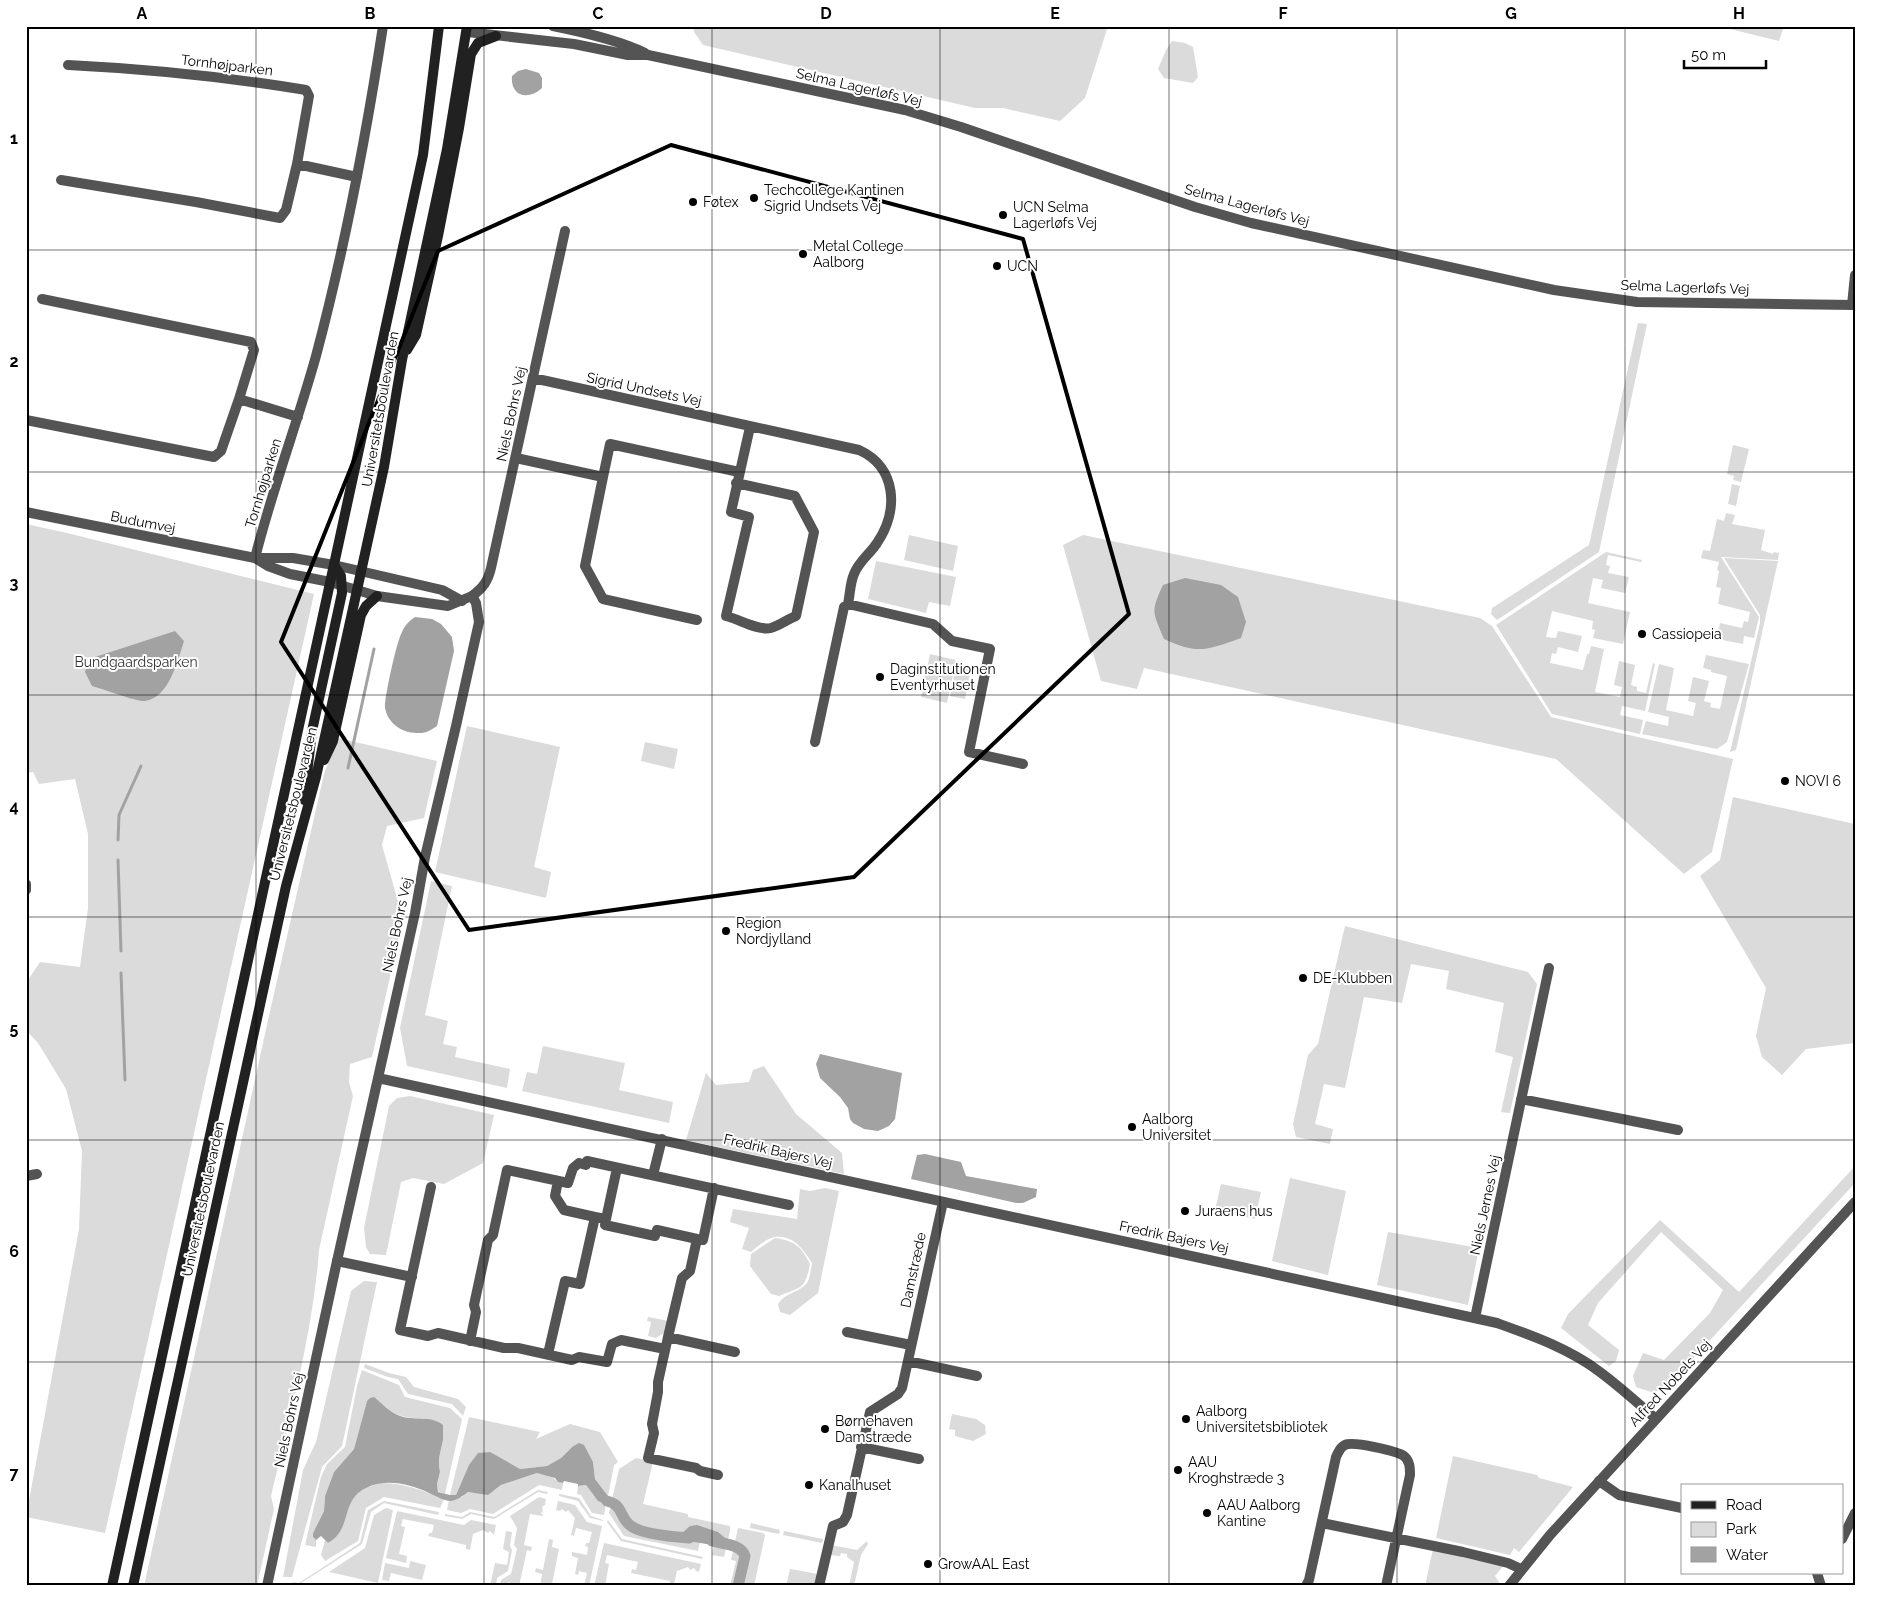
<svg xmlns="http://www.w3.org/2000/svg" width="1881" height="1612" viewBox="0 0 1881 1612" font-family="Raleway,sans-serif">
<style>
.green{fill:#dbdbdb}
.water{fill:#a2a2a2}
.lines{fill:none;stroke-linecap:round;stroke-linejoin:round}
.stream{stroke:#a2a2a2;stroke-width:3}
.canal{stroke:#a2a2a2;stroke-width:11}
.minor{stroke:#545454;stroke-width:10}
.tertiary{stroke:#545454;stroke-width:10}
.secondary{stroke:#212121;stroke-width:10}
.marked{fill:none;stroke:#000;stroke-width:4;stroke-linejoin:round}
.grid{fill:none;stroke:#000;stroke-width:1;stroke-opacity:0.55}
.poi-dot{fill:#000;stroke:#fff;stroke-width:2}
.labels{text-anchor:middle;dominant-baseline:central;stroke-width:4;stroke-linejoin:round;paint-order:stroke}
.street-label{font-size:14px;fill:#000;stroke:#fff}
.poi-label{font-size:14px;fill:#000;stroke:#fff;text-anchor:start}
.park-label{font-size:14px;fill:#323232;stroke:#fff}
.neatline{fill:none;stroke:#000;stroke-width:2}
.grid-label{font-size:16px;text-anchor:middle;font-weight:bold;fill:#000}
</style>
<rect width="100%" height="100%" fill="#fff"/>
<path class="green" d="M693,26H1108L1085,98L1060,121L1003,108H975L703,45L694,32Z
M1730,26H1784L1779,41L1730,29Z
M1172,41L1185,43L1193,47L1198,77L1193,83L1164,78L1158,69L1166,50Z
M1638,323L1647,324L1599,552L1497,620L1491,614L1492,608L1589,545Z
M1733,445L1749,449L1741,482L1733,480L1734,476L1727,474Z
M1732,484L1740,486L1736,506L1728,504Z
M1726,513L1735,515L1732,524L1765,530L1761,550L1773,554L1774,552L1779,553L1778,560L1721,557L1759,617L1754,638L1744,636L1743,644L1717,639L1720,623L1742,628L1744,621L1748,622L1750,612L1718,604L1721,588L1716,587L1719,571L1717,570L1719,562L1701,558L1703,550L1710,551L1717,519L1724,521Z
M26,524L67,533L314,594L105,1533L26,1517L79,1229L82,1151L66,1089L38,1043L26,1030V983L40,962L80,967L88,908V834L75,779L39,784L33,772L26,773Z
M909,535L958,546L953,571L904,560Z
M1083,535L1480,618L1492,626L1551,717L1733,759L1712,852L1684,874L1556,759L1144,668L1137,689L1101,681L1063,545Z
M1606,552L1642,560L1641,562L1608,555L1606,565L1610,566L1608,573L1629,577L1625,593L1601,588L1603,580L1593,578L1588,603L1630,612L1623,644L1593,638L1595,630L1592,629L1593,621L1552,611L1546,637L1556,638L1558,631L1582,636L1578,652L1558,647L1556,654L1552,653L1550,663L1583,670L1587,654H1589L1591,646L1604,649L1595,692L1620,697L1622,687L1614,685L1619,661L1635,665L1631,685L1637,687V691L1646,693L1653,663L1655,664L1645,711L1622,706L1620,715L1643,720L1640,734L1552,714L1496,625Z
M1724,558L1778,561L1736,750L1730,752L1760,623V615Z
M876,561L956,577L950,606L929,602L926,613L868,599Z
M930,654L956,660L947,703L921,697Z
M1706,655L1749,664L1727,742L1717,749L1642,734L1646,721L1668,726L1669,717L1648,712L1659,664L1674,668L1666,710L1693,716L1696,703L1688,701L1693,677L1709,681L1704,701L1711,703L1710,707L1720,709L1727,676L1711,672V670L1703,668Z
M957,664L971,667L965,699L950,696Z
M467,726L560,747L534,867L551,872L546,898L435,872Z
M338,738L437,761L424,818L387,826L382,845L403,919L372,1057L350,1064L349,1082L353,1096L319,1250C313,1333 290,1415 271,1496L274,1509L257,1586H144L268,1020L324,774Z
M645,742L678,749L674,769L641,761Z
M1733,797L1855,824V1043L1806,1049L1782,1075L1762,1057L1756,1036L1766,988L1700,876L1720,860Z
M431,881L452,886L425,1015L448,1021L443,1044L457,1047L455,1057L510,1069L507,1088L407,1066L400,1028Z
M1345,926L1528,972L1537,984L1510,1113L1501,1112L1513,1057L1495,1052L1504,1003L1446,989L1449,971L1411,964L1402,1003L1364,997L1345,1088L1324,1084L1315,1124L1333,1129L1330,1144L1296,1137L1293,1124L1308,1055L1318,1044Z
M543,1046L625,1063L619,1090L673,1102L669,1123L522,1091L527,1072L537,1074Z
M764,1066L796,1114L842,1153L844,1174L686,1140L706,1073L716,1085L749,1082L753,1070Z
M410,1096L494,1115L483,1163L444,1184L413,1178L401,1182L386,1255L370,1254L366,1247L364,1228L389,1106L397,1098Z
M1855,1166V1183L1664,1390L1651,1392L1636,1387L1633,1376L1643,1353L1664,1360L1710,1313L1723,1290L1661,1232L1598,1303L1588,1325L1619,1350L1616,1361L1609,1366L1561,1328L1568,1314L1660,1220L1739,1292Z
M1290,1178L1346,1191L1328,1275L1272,1261Z
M1221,1184L1261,1192L1255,1219L1215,1210Z
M825,1188L839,1191L818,1293L790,1315L780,1312L778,1304C786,1292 799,1293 807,1283C810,1278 811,1269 812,1263C804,1250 793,1234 775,1237C767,1238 757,1247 751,1252L742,1249L749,1228L730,1222L733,1209L797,1219L800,1189L810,1191Z
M1388,1232L1479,1248L1468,1305L1377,1285Z
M775,1238C795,1241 801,1246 810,1264C805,1289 802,1287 779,1296L771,1294L750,1266L751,1254Z
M364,1281L377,1282L342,1446L322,1467L292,1577H283L303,1470L316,1442L351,1291Z
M648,1317L669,1321L664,1333L656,1338L648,1336L651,1322L647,1321Z
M365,1364L389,1373L406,1377L414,1387L458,1399L466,1407L463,1416L452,1404L408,1394L398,1379L388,1377L364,1368Z
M362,1370L399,1385L405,1397L450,1408L462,1419L445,1494L438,1491L437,1484L440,1472L438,1467L439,1458L443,1440L428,1419C405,1418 395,1417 379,1401H367L354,1449L334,1472L325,1496L324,1511L313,1533V1537L316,1540V1547L305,1545L321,1477L327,1464L345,1447L357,1386Z
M952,1414L976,1419L985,1425L986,1434L973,1441L955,1436V1430L949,1429Z
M469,1417L540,1432L536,1439L570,1424L600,1432L618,1462L614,1465L608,1496L595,1479L593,1462L572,1447L561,1458L547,1466L520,1469L508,1463L469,1466L456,1495H450Z
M1453,1456L1537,1475L1539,1478L1573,1487L1519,1552L1514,1548L1510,1555L1436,1538Z
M636,1458L653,1462L643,1504L688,1514V1517L730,1526V1531L724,1557L712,1555L714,1545L724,1547L726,1546L680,1535L676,1537L677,1539L700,1542L698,1551L624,1536L609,1513L619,1469Z
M537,1473C545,1474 553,1476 558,1482L563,1483L562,1490L539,1485L493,1514L470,1509L461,1513L447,1510L449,1500L462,1497L468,1492L477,1493L495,1490L501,1485Z
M381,1483C404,1483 422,1490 444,1499L440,1508L384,1497L366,1508L358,1541L325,1561L321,1555L325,1540L328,1543C350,1530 342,1499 365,1488C370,1486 376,1485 381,1483Z
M586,1485L594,1496L606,1504L604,1515L592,1513L581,1495L577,1494L578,1486Z
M538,1490L548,1492L547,1494L538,1492L494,1519L471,1514L462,1519L445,1516V1514L462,1517L470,1512L494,1517Z
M559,1494L579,1498L591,1516L603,1520V1521L590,1518L578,1501L559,1496Z
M539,1497L546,1499L545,1505L542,1507L543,1511L541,1513L543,1515L542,1516L530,1514L524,1545L532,1547L531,1551L527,1550L519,1586L508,1582L507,1586H500L501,1580L511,1574L517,1549L514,1545L517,1528L510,1516Z
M384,1501L439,1512L438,1515L384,1503L371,1512L362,1544L298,1585L293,1584V1582L299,1583L360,1543L368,1510Z
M558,1501L575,1505L587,1522L602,1526L589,1586H584L587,1573L579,1571L578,1575L575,1574L578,1558L572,1556V1552L587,1555L588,1547L585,1546L586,1543H589L592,1532L576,1528L574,1536L571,1535L575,1518L568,1510L566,1512L562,1509L560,1511L556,1510Z
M386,1508L393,1510L378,1583L329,1572L365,1548L374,1515Z
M397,1511L464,1525L471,1520L496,1525L494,1535L490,1531L488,1533L483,1530L473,1534L470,1550L466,1549V1545L428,1536L429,1533H432L434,1525L403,1519L401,1526L405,1527L399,1554L407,1556L406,1563L386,1558Z
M608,1520L622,1539L703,1557L702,1559L621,1541L607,1522Z
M751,1523L780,1530L779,1534L750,1528Z
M738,1528L763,1533L765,1535L754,1586H730L736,1561L731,1560Z
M506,1531L512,1532L510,1546L512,1550L508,1571L497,1578L496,1586H490L495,1563L507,1565L509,1552L503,1549Z
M784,1531L823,1539L822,1543L783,1535Z
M549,1539L553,1540L552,1547L559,1549L552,1584L548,1583L547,1586H540L542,1574L535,1572L536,1568L543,1570Z
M867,1541L868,1544L861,1555L854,1586H849L854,1562L847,1557V1554L841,1553L840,1556L829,1555L831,1545L857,1550Z
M604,1543L701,1564L699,1572L696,1571L694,1568L690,1570L688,1567L677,1571L674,1584L670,1583V1581L631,1573L632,1569L636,1570L638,1562L607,1555L605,1563L609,1564L605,1586H594Z
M1433,1549L1504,1565L1495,1576L1499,1582L1496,1586H1425Z
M410,1561L426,1565L422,1580L391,1573L389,1581L382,1580L385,1563L409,1568Z
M790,1569L818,1574L816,1586H786Z"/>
<path class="water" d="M526,69L539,73L542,78V88C528,101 510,96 512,76L518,71Z
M1185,578L1221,585L1238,597L1246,622L1241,638C1207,650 1198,655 1164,639C1153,612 1150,613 1163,585Z
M415,617L432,619L441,624L452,637L454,651L437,726C426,734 421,734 408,732C397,729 387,720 385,708C384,699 397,640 402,632C405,625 409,621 415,617Z
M175,631L184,641C178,660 169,698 145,701C137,702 103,689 92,686L85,672L89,659Z
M820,1054L902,1073L895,1119L889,1126L878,1131L864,1129L853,1123L850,1119L848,1108L840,1097L820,1078L816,1064Z
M925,1154L961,1162L966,1176L1037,1189L1036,1197L1023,1203H1016L911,1179L917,1155Z
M374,1397C383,1404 389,1412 400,1416C414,1421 431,1415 443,1425V1440L439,1458V1467L440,1472L437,1484L438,1492L450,1495H456L469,1465L478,1453L490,1452L520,1469L547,1466L561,1458L572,1447L579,1443L584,1445L593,1462L595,1479L608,1496L606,1504L598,1501L586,1485L578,1486V1484L564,1481L563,1483L558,1482L555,1478L537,1473L501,1485L488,1495L468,1492C463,1496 457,1500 451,1501C444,1501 436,1496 429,1493C410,1484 386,1478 366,1488C340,1500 353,1529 328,1543L321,1536L316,1540L313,1537V1533L324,1511L325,1496L334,1472L354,1449L367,1401L370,1398Z
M697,1525L718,1532L725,1538L726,1546L724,1547L677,1539L676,1534H681L690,1526Z"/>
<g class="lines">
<path class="stream" d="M348,768L374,649
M118,840L119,815L141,766
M118,860L121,951
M121,973L125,1080"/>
<path class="canal" d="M607,1501C624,1505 619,1518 631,1526C642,1534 675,1537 689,1538
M712,1541C723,1544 741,1544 745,1556L738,1586"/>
<path class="minor" d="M68,65C149,69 227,77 306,90L309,96L297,164L357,177
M61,180L196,202L280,218L286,210L297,164
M42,299L251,342L254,350L239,399
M1852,305L1855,275
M533,378L859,450C897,467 899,511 877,543C870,554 859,561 854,574C850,583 850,595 848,604L933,624L952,641L990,649L969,752L1023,764
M26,420L214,457L221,451L239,399L298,417
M516,458L603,477L585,566L603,599L697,620
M603,477L610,444L739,472
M736,483L795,496L814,532L796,616C788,619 779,626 771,628C758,631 739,619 726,616L749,517L731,512L750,427
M255,558C272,490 297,424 316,356C345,247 366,137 383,26
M472,596C483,588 488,581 491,568L565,231
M815,742L844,607L848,604
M26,884V890
M1521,1099L1678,1130
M653,1175L662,1139
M26,1176L37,1174
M431,1187L400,1330L428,1336L438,1333L504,1348H518L572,1360L579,1357L607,1362L612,1344L621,1340L665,1349
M595,1217L606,1219L605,1225L655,1236L657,1230L697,1239
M606,1219L617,1168
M337,1261L412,1277
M1475,1318L1549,968
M847,1332L911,1345
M668,1337L682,1278L690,1271L697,1239L703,1240L714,1188
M470,1341L476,1312L474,1305L488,1240L493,1235L507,1170L568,1183L573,1168L579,1163L586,1165L587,1161L789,1205
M548,1354L565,1281L580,1284L595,1217L564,1210L555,1196L558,1181
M908,1361L977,1376
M861,1447L919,1459
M718,1475L700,1471L696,1468L648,1458L654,1433L652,1424L658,1392V1382L668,1337L735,1352
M1599,1481L1619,1495L1682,1508
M1322,1523L1463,1552L1508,1563L1521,1569
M1842,1539L1855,1513
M1817,1573L1821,1586
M819,1586L833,1526L843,1522L847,1515L870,1412L898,1394L902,1388L943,1202
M1306,1586L1309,1580L1336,1457C1338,1453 1340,1447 1345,1445C1353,1441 1397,1451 1404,1456C1410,1461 1410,1468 1410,1475L1386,1586"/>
<path class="tertiary" d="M553,26C583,32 618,40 645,53
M467,32L574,44L628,55H648L905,110L961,127L1195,207L1251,223L1554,290L1637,302L1855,305
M26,512L255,558H293L334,565L442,590L462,601
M255,558L268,566L290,574L330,582L377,596L448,606L472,596L476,603L479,622L456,726L425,857L415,913L337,1261L267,1586
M378,1078L1497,1323C1533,1336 1570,1349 1600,1372C1620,1387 1638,1403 1656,1419
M1509,1586L1550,1535L1855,1202"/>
<path class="secondary" d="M407,350L416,335L438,236L459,128L471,54L478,43L496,36
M324,760L333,741L361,615L366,606L377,596
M304,800L312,731L342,593L341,576L334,565
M112,1586L423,155L439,26
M133,1586L286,886L316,777L384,467L402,360L447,149L467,26"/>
</g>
<path class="marked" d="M671,145L1023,239L1129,614L854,877L469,930L281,642L438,251Z"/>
<path class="grid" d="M256,26V1586M484,26V1586M712,26V1586M940,26V1586M1169,26V1586M1397,26V1586M1625,26V1586M26,250H1855M26,472H1855M26,695H1855M26,917H1855M26,1140H1855M26,1362H1855"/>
<g class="poi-dot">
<circle cx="754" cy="198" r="5"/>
<circle cx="693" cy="202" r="5"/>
<circle cx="1003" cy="215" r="5"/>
<circle cx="803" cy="254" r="5"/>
<circle cx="997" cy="266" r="5"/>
<circle cx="1642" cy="634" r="5"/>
<circle cx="880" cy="677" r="5"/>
<circle cx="1785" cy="781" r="5"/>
<circle cx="726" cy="931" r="5"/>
<circle cx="1303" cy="978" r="5"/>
<circle cx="1132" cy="1127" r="5"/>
<circle cx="1185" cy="1211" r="5"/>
<circle cx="1186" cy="1419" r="5"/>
<circle cx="825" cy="1429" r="5"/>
<circle cx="1178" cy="1470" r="5"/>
<circle cx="809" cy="1485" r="5"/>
<circle cx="1207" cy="1513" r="5"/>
<circle cx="928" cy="1564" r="5"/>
</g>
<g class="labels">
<g class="street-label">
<text transform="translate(227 65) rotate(7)">Tornhøjparken</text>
<text transform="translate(859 87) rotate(13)">Selma Lagerløfs Vej</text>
<text transform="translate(1247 205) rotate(15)">Selma Lagerløfs Vej</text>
<text transform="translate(1685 287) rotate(2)">Selma Lagerløfs Vej</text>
<text transform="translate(644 389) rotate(12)">Sigrid Undsets Vej</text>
<text transform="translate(380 409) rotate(-80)">Universitetsboulevarden</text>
<text transform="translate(511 414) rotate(-78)">Niels Bohrs Vej</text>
<text transform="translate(263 483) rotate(-73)">Tornhøjparken</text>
<text transform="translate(143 522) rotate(11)">Budumvej</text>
<text transform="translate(293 804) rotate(-76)">Universitetsboulevarden</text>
<text transform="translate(397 925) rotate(-78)">Niels Bohrs Vej</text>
<text transform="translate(778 1151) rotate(13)">Fredrik Bajers Vej</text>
<text transform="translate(203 1199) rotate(-78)">Universitetsboulevarden</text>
<text transform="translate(1485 1205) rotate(-78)">Niels Jernes Vej</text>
<text transform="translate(1174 1237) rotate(12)">Fredrik Bajers Vej</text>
<text transform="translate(913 1270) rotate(-78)">Damstræde</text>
<text transform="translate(1670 1383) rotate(-47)">Alfred Nobels Vej</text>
<text transform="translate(289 1420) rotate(-78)">Niels Bohrs Vej</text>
</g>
<g class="poi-label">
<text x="764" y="190">Techcollege Kantinen<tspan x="764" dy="16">Sigrid Undsets Vej</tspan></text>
<text x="703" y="202">Føtex</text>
<text x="1013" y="207">UCN Selma<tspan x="1013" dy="16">Lagerløfs Vej</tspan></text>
<text x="813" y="246">Metal College<tspan x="813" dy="16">Aalborg</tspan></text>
<text x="1007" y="266">UCN</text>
<text x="1652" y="634">Cassiopeia</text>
<text x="890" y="669">Daginstitutionen<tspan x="890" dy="16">Eventyrhuset</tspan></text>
<text x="1795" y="781">NOVI 6</text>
<text x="736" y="923">Region<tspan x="736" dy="16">Nordjylland</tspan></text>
<text x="1313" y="978">DE-Klubben</text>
<text x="1142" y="1119">Aalborg<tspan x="1142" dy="16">Universitet</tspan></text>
<text x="1195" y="1211">Juraens hus</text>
<text x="1196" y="1411">Aalborg<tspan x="1196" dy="16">Universitetsbibliotek</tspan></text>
<text x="835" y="1421">Børnehaven<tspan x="835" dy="16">Damstræde</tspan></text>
<text x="1188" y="1462">AAU<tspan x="1188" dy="16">Kroghstræde 3</tspan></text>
<text x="819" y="1485">Kanalhuset</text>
<text x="1217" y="1505">AAU Aalborg<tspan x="1217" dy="16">Kantine</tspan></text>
<text x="938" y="1564">GrowAAL East</text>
</g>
<g class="park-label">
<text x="136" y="662">Bundgaardsparken</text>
</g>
</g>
<rect width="1881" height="1612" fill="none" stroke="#ffffff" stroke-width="55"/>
<rect x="1681" y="1484" width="162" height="90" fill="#ffffff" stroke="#999999"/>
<rect x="1691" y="1501" width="25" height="8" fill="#212121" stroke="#999999"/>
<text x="1726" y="1510" font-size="15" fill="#000000">Road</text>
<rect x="1691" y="1522" width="25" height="15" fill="#dbdbdb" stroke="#999999"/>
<text x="1726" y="1534" font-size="15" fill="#000000">Park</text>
<rect x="1691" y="1547" width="25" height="15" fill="#a2a2a2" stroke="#999999"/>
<text x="1726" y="1560" font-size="15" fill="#000000">Water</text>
<path d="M1684 60v8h82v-8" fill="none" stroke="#000000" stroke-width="2.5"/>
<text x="1691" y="60" font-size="15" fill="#000000" stroke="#ffffff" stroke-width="4" paint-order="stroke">50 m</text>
<rect x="28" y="28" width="1826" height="1556" class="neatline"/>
<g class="grid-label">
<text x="142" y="19">A</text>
<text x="370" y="19">B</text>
<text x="598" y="19">C</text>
<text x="826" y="19">D</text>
<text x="1055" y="19">E</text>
<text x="1283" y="19">F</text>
<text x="1511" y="19">G</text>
<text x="1739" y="19">H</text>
<text x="14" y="144">1</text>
<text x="14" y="367">2</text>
<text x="14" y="589">3</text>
<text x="14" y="812">4</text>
<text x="14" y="1034">5</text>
<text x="14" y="1257">6</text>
<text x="14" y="1479">7</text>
</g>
</svg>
